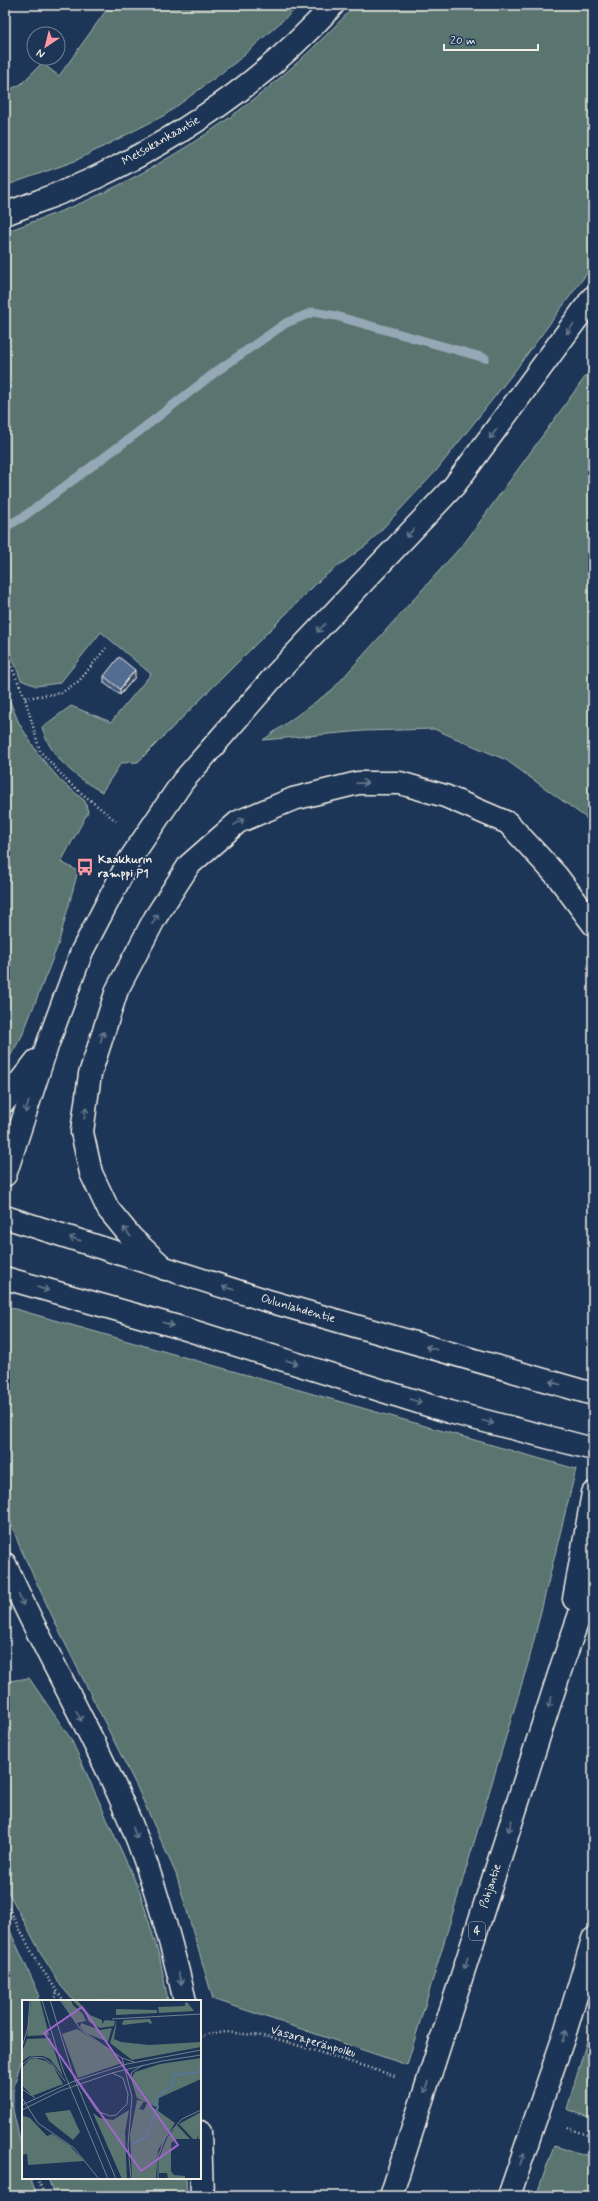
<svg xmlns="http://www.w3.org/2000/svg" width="598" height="2201" viewBox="0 0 598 2201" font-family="Mynerve,sans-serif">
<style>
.green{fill:#5a7470;stroke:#a7b2ac}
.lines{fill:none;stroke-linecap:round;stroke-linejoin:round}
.stream{stroke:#95a8b6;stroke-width:9}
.tertiary-casing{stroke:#f4f1e8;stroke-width:25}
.secondary-casing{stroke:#f4f1e8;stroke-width:25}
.motorway-casing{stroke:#f4f1e8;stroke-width:25}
.path{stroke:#f4f1e8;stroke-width:2.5;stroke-dasharray:1 3;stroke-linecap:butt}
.tertiary{stroke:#1d3557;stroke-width:22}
.secondary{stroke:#1d3557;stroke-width:22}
.motorway{stroke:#1d3557;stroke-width:22}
.wall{fill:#475d7e;stroke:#f4f1e8}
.shaded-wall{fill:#3a4c66;stroke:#f4f1e8}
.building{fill:#536c92;stroke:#f4f1e8}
.oneway{stroke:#68778a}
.labels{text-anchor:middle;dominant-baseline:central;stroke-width:3.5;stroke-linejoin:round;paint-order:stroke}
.shield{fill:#1d3557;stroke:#b4b9bc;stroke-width:1}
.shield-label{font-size:11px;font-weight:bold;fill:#f4f1e8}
.street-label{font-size:12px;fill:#f4f1e8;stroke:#1d3557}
.poi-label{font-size:12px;font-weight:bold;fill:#f4f1e8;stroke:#1d3557;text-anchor:start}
.inset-river{fill:none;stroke:#557794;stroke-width:2}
.inset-road{fill:none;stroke:#738091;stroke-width:1}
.view{fill:#9f67cb;fill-opacity:0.15;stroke:#9f67cb;stroke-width:2}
.inset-edge{fill:none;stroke:#f4f1e8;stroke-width:2}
</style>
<rect width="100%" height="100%" fill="#1d3557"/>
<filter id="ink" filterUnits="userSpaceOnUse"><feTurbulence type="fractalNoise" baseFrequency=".025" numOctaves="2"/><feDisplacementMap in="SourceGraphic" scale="8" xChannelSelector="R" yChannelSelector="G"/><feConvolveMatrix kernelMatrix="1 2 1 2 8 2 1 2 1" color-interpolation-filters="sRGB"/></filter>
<g filter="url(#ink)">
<path class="green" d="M110,5H300L236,62L165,115L75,161L5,186V92L21,84L42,63L59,76Z
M355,5H593V265L514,372L436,471L369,543L322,578L138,762L121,763L102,792C76,778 49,756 42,727L71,706L111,722L151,674L101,632L60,683L36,686L21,680L5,639V232C37,220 70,209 101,194C199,147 282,85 355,5Z
M593,366V827L585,817L506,760L434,729L363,731L263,740L332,690L466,541Z
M5,690L19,723L38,754L61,781L85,801L88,812L61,862L78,871L58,945L22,1036L5,1065Z
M5,1306L576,1469L529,1660L407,2065L213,1999L176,1874L137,1787L61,1635L19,1545L5,1506Z
M5,1673L9,1681L29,1678L71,1739L140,1892L160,1959L168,2001H74L61,1986L43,1957L5,1886Z
M5,1920L39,1994L37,2001H23V2054L13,2090V2110L23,2153V2178H30L37,2196H5Z
M593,2020V2119L567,2109Z
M554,2146L593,2157V2196H536Z
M48,2178H186L187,2196H54Z"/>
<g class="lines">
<path class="stream" d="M5,527L23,517L137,433L217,371L286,323L313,312L336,316L485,358"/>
<g class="tertiary-casing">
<path id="tertiary" d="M5,214C35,202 66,192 95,178C185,135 266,79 333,5"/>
</g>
<g class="secondary-casing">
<path id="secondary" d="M5,1217L265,1300L593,1394
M5,1278L189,1330L450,1412L593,1449"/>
</g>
<g class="motorway-casing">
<path id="motorway" d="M5,1101L36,1061
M5,1175L48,1043L82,951L130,859L183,781L277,673L454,486L593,297
M165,1269L131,1237L108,1209L91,1173L82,1132L90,1074L117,990L155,918L189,865L238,822L293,799L358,783H400L445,796L508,823L557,876L593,924
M5,1564C40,1644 86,1720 121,1800C150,1864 169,1932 185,2001
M574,1599L593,1493
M200,2132L202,2196
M391,2196L562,1665L593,1577
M509,2196L564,2036L593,1939"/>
</g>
<path class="path" d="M5,652L25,698L40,751L69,783L116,821
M25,698L61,693L79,681L106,648
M5,1901L37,1962L64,2001
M53,2001L57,1992
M200,2036L226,2032L271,2037L395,2076
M567,2128L593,2137
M37,2178L45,2196"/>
<use href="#tertiary" class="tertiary"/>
<use href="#secondary" class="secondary"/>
<use href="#motorway" class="motorway"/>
</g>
<path class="wall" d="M104,676L135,677L120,695L104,683Z"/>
<path class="shaded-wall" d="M135,670V677L120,695V689Z"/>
<path class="building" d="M119,657L135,670L120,689L104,676Z"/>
<defs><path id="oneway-shaft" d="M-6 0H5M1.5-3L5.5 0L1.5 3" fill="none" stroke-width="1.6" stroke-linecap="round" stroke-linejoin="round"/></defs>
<g class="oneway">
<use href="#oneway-shaft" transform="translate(570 329) rotate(126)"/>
<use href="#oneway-shaft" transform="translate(493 434) rotate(127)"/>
<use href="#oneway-shaft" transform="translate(410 533) rotate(133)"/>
<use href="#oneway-shaft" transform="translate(321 628) rotate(134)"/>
<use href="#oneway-shaft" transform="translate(362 783) rotate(-2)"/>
<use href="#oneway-shaft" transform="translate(239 822) rotate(-31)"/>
<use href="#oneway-shaft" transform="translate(155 919) rotate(-60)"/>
<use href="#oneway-shaft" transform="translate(102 1037) rotate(-73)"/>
<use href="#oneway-shaft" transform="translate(27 1107) rotate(108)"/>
<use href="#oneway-shaft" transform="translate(85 1113) rotate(-82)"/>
<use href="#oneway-shaft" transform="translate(127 1232) rotate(-129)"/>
<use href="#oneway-shaft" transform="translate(75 1239) rotate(-162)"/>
<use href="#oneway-shaft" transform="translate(228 1288) rotate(-163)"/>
<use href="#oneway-shaft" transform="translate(43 1289) rotate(16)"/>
<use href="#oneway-shaft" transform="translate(168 1324) rotate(16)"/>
<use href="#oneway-shaft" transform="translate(431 1348) rotate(-164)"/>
<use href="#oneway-shaft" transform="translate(292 1362) rotate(17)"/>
<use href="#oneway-shaft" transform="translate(555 1383) rotate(-164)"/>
<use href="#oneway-shaft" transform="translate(416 1401) rotate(17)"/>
<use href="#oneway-shaft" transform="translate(488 1422) rotate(15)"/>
<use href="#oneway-shaft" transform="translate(21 1600) rotate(66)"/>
<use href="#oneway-shaft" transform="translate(550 1702) rotate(108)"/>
<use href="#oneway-shaft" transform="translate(79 1716) rotate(63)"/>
<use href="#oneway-shaft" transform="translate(510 1826) rotate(108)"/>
<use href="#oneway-shaft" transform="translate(135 1833) rotate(69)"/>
<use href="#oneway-shaft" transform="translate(466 1963) rotate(108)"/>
<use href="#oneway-shaft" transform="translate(180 1979) rotate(78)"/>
<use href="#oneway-shaft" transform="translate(564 2036) rotate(-72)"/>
<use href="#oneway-shaft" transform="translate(426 2087) rotate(108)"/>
<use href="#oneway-shaft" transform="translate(522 2159) rotate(-71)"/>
</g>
</g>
<defs>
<g id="bus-bare" transform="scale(1.38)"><path d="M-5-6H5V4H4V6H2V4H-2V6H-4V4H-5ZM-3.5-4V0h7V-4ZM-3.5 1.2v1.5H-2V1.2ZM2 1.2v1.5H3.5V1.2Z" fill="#ff9aa2" stroke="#1d3557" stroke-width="2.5" paint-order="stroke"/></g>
</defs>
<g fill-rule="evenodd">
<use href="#bus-bare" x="85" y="867"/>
</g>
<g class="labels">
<rect class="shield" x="469" y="1922" width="16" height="18" rx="3"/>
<g class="shield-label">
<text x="477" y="1931">4</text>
</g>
<g class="street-label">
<text transform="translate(161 141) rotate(-30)">Metsokankaantie</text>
<text transform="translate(298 1309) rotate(16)">Oulunlahdentie</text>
<text transform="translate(491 1886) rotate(-72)">Pohjantie</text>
<text transform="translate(313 2042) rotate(16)">Vasaraperänpolku</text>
</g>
<g class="poi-label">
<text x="98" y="860">Kaakkurin<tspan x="98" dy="14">ramppi P1</tspan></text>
</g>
</g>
<g transform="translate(22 2000)">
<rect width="179" height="179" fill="#1d3557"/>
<path d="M9,0H18L27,35L5,36ZM39,0H49L51,5L61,14L64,21L54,23ZM50,0H55L68,15L80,20V24L83,20L93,21L92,26L78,28L67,22L63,13ZM165,2L172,11L137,13L136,7L163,6V3ZM94,9L135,10V13L94,15ZM128,19L130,23L128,24L126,22L101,25L100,23L102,20ZM95,20L92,39L99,42L127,45L179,42V47L110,60L88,43ZM59,23L78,30L90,28L86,42L64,33L58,27ZM55,29L87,49L100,63L56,78L40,34ZM28,38L41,76L28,59L21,56H8L0,61V52L5,39ZM13,58L24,61L31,66L41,84L10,96L0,85V68L8,59ZM179,58V79L137,98L136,108L115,98L109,79L113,72L138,64ZM115,100L122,101L117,109L122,110L125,103L153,123L136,150L134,179H110L108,135ZM48,110L58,132L51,140L27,121L23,113ZM107,110L103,132L105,179H100L71,113L78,118L91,120ZM179,112V139H176V134L175,139H171L157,124ZM1,116L8,118L25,136L30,134L48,146L62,161L6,165L5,154L0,155ZM155,125L168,139H154L149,143V171L152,175L163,176V179H146L145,173H137V158L145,138Z" fill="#5a7470"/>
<path class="inset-river" d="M110,144L124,137L136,107L133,101L138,94L151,86V75L177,72L179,59"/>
<path class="inset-road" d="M20,0L41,70L86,179M28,0L51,75L94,179M38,0L59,30L100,58L112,62M90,19L179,14M0,47L6,27L8,0M100,58L110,97L106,145L109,179M0,65L9,57L22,58L30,64L43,81M108,79L110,72L121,65M55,81L75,111L88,116L94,115L105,104L106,94L101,78L90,73M0,89L13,98M0,98L16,123L52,148L77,179M0,105L50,82L105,64L179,50M0,110L38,91L90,73L140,61L179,55M136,179V157L143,138L160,119L179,110"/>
<path class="view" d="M60,7L156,145L119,171L22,33Z"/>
<rect width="179" height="179" class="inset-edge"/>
</g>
<rect width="598" height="2201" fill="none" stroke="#1d3557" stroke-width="20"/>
<rect x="10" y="10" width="578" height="2181" fill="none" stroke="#f4f1e8" stroke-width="1.5" filter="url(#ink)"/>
<g transform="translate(46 46) rotate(215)"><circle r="19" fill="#1d3557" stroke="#738091"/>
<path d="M0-3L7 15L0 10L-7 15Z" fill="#ff9aa2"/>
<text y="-6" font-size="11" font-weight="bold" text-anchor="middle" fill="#f4f1e8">N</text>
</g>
<path d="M444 44v6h94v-6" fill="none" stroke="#f4f1e8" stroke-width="2"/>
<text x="450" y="44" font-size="12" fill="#f4f1e8" stroke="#1d3557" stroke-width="3" paint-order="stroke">20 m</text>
</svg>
